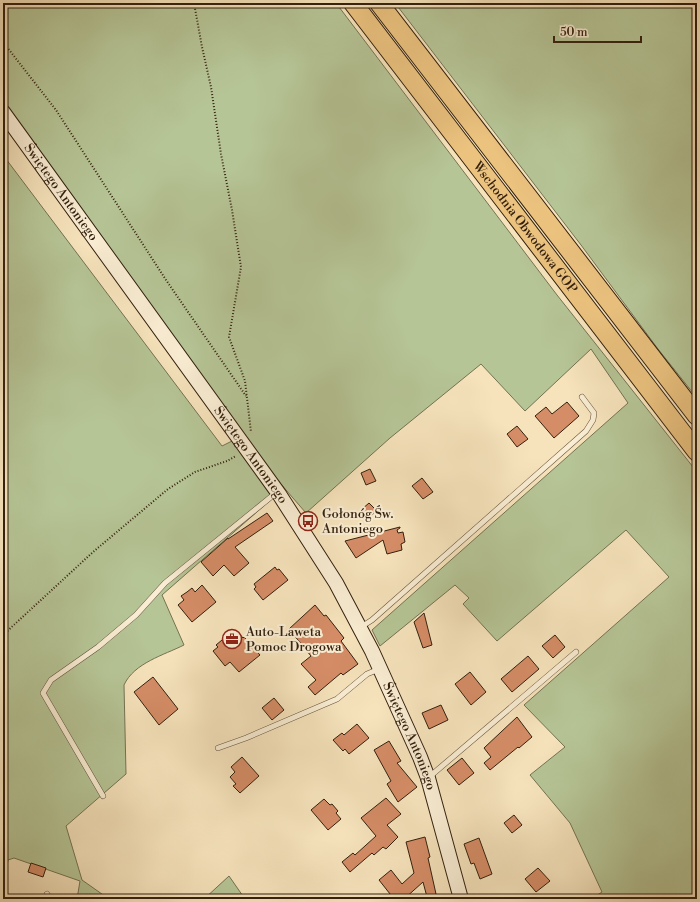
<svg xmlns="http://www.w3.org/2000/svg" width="700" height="902" viewBox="0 0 700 902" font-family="'Libre Bodoni',serif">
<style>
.green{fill:#b6c596;stroke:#747252}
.building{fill:#d58d67;stroke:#33200e}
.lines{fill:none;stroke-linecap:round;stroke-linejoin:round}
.lane-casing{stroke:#64513a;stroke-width:6}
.secondary-casing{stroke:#33200e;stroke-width:16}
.highway-casing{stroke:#33200e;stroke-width:20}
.path{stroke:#33200e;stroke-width:2;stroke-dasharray:1 2;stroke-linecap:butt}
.lane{stroke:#f9edd3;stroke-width:5}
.secondary{stroke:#f9edd3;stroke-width:14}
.highway{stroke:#ebc27e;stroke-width:18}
.labels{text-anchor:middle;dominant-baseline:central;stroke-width:4;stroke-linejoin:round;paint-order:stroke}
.street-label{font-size:13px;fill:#33200e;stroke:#f9edd3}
.poi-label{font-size:13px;fill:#33200e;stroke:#f9edd3;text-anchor:start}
</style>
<rect width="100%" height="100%" fill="#f6e3bc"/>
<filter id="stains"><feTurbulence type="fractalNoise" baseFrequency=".005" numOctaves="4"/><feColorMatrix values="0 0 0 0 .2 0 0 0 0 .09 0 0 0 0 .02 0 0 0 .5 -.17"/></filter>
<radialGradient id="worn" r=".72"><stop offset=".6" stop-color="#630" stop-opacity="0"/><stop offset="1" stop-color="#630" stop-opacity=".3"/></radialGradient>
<path class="green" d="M3,3H336L557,295L697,472V899H591L602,892L570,823L530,775L565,747L524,705L669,577L626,530L497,641L463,604L469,598L455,585L380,646L372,630L628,403L591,349L525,411L481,364L390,438L306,513L273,475L3,102Z
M395,3H697V398L658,349L581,245Z
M3,155L222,446L232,441L274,497L162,595L184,645C164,655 134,663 124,685L126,774L66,826L82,880L109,899H77L80,881L14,858L8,860L3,887Z
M229,876L245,899H204Z"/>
<path class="building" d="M567,402L579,416L554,438L535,416L546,407L552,414Z
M517,426L528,439L517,447L507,434Z
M370,469L376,481L366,485L361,473Z
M422,478L433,492L423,499L412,486Z
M369,503L377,511L368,518L361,510Z
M267,513L273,521L235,547L249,563L234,576L224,565L213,576L201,562L228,538V539Z
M400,527V528L397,530L398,533L403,532L405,542L401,544L402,550L387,554L383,540L356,558L345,541Z
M275,567L277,570L279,569L288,580L263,600L254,589L256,587L254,584Z
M202,585L216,602L192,622L178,605L184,600L181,596L187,592L192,588L195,592Z
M315,605L324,616L326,615L344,638L341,641L358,664L343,675L341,673L315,695L308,687L316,680L301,664L311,656L289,629Z
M424,613L432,645L423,648L414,622Z
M234,630L236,633L238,632L243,638L244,637L260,655L239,672L230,662L225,666L213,651L218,647L216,645Z
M555,635L565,647L553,658L542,646Z
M528,656L539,669L512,692L501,679Z
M470,672L486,692L471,705L455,684Z
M153,677L178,709L159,725L134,692Z
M274,698L284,710L272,720L262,708Z
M441,705L448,720L429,729L422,713Z
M517,717L532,737L519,748L518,747L490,770L484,763L491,757L484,748Z
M357,724L369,738L349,754L345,749L343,751L333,740L342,733L344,735Z
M389,741L401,761L397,763L417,787L398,802L387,784L391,781L374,750Z
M242,757L259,776L240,793L233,786L236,784L230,777L235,772L231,767Z
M462,758L474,773L459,785L447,770Z
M386,798L401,814L387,825L398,837L386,849L383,847L374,855L372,853L350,872L342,862L353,853L355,855L376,836L361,818Z
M324,799L330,805L332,804L338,811L336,813L341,819L328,830L311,810Z
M514,815L522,825L512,833L504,823Z
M425,837L430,857L428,858L436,894L427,897L423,882L404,899H394L379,880L391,870L402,884L414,873L406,842Z
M479,838L492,874L480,879L474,863L471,864L464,844Z
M31,863L46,868L43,877L28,872Z
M538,868L550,881L536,892L525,879Z"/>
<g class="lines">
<g class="lane-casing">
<path id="lane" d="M361,627L372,620L586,431L593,420L594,413L582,397
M218,748L246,738L337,699L367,674L379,669
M428,778L576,652
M103,796L43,693L51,680L98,647L136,615L165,583L277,492
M47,894L50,899"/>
</g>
<g class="secondary-casing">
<g id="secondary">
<path id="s1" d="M3,112L279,494L336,583L372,651L420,757L428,778L461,899"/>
</g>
</g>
<g class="highway-casing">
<g id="highway">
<path id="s2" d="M353,3L697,452"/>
<path d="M379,3L697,416"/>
</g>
</g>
<path class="path" d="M194,3L202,47L211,87L221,154L232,210L241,267L229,337L245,381L251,432
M3,42L56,110L166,280L246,396
M3,635L93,552L168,489L195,472L227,461L236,456"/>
<use href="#lane" class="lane"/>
<use href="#secondary" class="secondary"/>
<use href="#highway" class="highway"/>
</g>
<defs>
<g id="bus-ring" transform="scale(1)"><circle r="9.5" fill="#f9edd3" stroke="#8f2418" stroke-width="1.5"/><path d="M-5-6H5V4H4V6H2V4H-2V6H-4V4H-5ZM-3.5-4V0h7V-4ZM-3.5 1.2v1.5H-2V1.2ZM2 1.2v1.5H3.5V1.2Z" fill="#8f2418"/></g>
<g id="office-ring" transform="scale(1)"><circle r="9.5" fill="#f9edd3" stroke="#8f2418" stroke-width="1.5"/><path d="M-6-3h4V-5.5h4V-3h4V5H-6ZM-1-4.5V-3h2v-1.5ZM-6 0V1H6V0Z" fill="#8f2418"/></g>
</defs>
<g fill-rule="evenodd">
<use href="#bus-ring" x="308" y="521"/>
<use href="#office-ring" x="232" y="639"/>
</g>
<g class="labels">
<g class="street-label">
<text stroke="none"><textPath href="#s1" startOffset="99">Świętego Antoniego</textPath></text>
<text stroke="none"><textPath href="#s2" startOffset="283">Wschodnia Obwodowa GOP</textPath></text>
<text stroke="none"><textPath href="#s1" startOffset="423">Świętego Antoniego</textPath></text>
<text stroke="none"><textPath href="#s1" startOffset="747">Świętego Antoniego</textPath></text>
</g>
<g class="poi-label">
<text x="322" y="514">Gołonóg Św.<tspan x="322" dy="15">Antoniego</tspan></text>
<text x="246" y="632">Auto-Laweta<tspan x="246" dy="15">Pomoc Drogowa</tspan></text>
</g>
</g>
<rect width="700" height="902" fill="none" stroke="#f6e3bc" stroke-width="16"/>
<rect x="4" y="4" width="692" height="894" fill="none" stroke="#33200e" stroke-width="2"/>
<rect x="8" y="8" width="684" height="886" fill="none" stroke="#33200e"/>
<path d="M554 36v6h87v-6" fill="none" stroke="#33200e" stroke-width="2"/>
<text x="560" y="36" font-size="12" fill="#33200e" stroke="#f9edd3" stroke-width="3" paint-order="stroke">50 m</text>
<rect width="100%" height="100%" filter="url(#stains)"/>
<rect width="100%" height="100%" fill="url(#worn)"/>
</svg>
